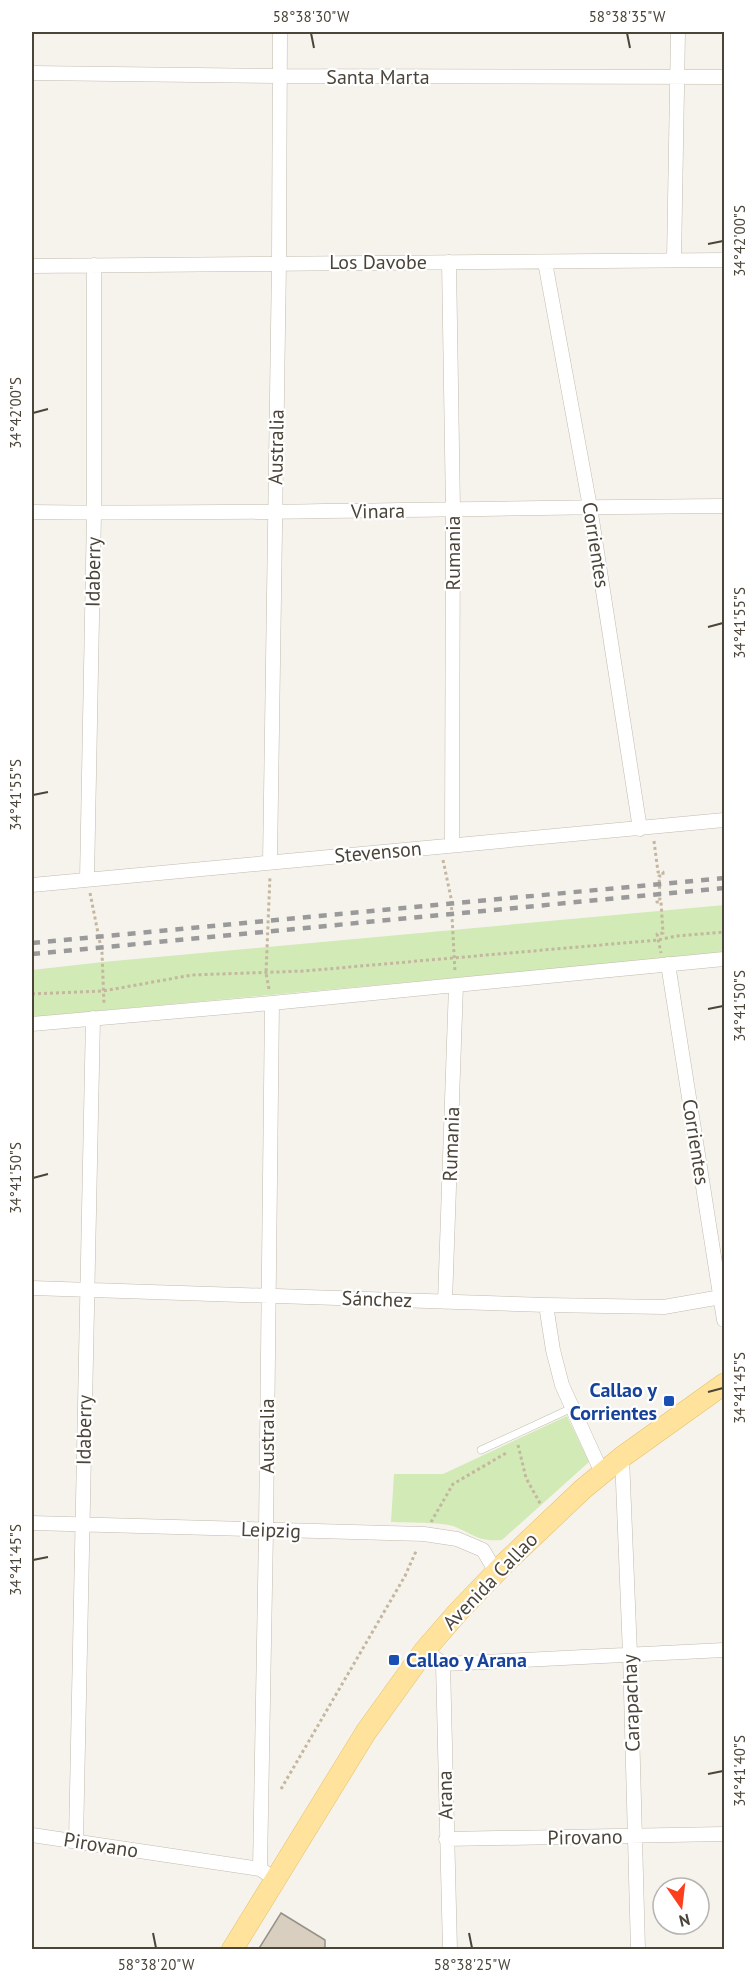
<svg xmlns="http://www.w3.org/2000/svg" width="756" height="1981" viewBox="0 0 756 1981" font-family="'PT Sans',sans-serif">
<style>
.green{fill:#d2eab5}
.building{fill:#d8cfc1;stroke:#979187;stroke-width:1.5}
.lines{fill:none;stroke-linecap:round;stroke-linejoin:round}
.service-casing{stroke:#c2bbae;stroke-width:8}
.minor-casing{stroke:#c2bbae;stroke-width:15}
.primary-casing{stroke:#e6c16a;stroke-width:22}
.path{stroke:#c4b79f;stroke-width:3;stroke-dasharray:3 3;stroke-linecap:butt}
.service{stroke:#fff;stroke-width:7}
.minor{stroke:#fff;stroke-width:14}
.primary{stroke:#ffe39c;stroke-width:21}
.rail{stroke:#9a9a9a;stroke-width:4.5;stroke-dasharray:8 8;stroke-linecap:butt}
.ticks{fill:none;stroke:#4b4439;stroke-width:2}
.transit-dot{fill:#1a4fb4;stroke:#fff;stroke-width:2}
.labels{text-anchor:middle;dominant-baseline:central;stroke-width:4.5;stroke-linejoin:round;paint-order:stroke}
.street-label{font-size:20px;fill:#4b4439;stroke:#fff}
.transit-label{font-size:20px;font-weight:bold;fill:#164399;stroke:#fff;text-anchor:end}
.neatline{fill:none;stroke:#4b4439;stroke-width:2}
.ticks-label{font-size:15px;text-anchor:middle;fill:#4b4439}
</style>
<rect width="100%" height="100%" fill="#f6f3ec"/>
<path class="green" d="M724,905V953L32,1017V970L103,962Z
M567,1416L589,1462L502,1540C477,1542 474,1534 453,1526C440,1522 407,1523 391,1522L394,1474H443Z"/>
<path class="building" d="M281,1913L325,1940V1950H258Z"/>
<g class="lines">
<g class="service-casing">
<path id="service" d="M481,1450L572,1408"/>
</g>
<g class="minor-casing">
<path id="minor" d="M32,73L280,76L724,77
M674,260L678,32
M449,262L453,510L452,845
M545,262L590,507L640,829
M32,266L724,260
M32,512C263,515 493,507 724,506
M270,862L279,263L280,32
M87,879L94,513V265
M32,885L724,820
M668,964L724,1320
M32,1024L272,1003L724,959
M32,1288L546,1305L664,1307L721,1297
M445,1302L456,985
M546,1305L553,1350L562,1385L602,1473
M622,1457L630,1654L638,1950
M32,1523L424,1534L457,1539L483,1550L496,1572
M425,1650L443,1664L450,1950
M443,1664L724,1650
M32,1835L260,1869L266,1873
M446,1839L724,1834
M76,1841L93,1018
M260,1869L266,1530L272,1003"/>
</g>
<g class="primary-casing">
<path id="primary" d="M232,1950L366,1732L425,1650L458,1612L504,1564L583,1489L622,1457L724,1384"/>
</g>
<path class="path" d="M654,841L658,872H663V876H659L660,899H657V902H661L663,933L657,934L661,953
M443,860L451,898L455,972
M90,893L102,953L104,1005
M269,989L266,973L270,876
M32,994L103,991L192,975L304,971L658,940L676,936L724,932
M518,1445L526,1478L541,1505
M431,1522L453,1484L508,1452
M281,1789L405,1576L417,1549"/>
<use href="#service" class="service"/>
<use href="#minor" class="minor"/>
<use href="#primary" class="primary"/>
<path class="rail" d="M32,943L724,878
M32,954L724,888"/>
</g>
<path class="ticks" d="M311,33L314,48M627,33L630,48M708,244L723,241M33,413L48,409M708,627L723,623M33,795L48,792M708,1009L723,1006M33,1178L48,1174M708,1392L723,1388M33,1560L48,1557M708,1774L723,1771M153,1933L156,1948M469,1933L472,1948"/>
<g class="transit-dot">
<rect x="663" y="1395" width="12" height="12" rx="3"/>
<rect x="388" y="1654" width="12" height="12" rx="3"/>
</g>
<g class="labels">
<g class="street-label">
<text x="378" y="77">Santa Marta</text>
<text x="378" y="262">Los Davobe</text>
<text transform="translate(276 447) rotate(-89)">Australia</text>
<text transform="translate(378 511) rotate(-1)">Vinara</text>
<text transform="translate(596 545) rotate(81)">Corrientes</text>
<text transform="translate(453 553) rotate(-90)">Rumania</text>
<text transform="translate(93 572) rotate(-89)">Idaberry</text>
<text transform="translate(378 852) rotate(-5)">Stevenson</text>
<text transform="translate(696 1142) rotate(81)">Corrientes</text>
<text transform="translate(451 1144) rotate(-88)">Rumania</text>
<text transform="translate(377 1299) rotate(2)">Sánchez</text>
<text transform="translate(84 1430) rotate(-89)">Idaberry</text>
<text transform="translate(267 1436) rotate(-90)">Australia</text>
<text transform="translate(271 1530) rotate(2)">Leipzig</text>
<text transform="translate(490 1581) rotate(-46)">Avenida Callao</text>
<text transform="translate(631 1703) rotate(-92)">Carapachay</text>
<text transform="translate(445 1795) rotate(-91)">Arana</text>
<text transform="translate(585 1837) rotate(-1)">Pirovano</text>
<text transform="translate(101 1845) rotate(9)">Pirovano</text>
</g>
<g class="transit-label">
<text x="657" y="1390">Callao y<tspan x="657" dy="23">Corrientes</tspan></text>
<text x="406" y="1660" text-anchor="start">Callao y Arana</text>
</g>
</g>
<rect width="756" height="1981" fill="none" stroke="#ffffff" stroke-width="66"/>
<g transform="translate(681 1906) rotate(166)"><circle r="28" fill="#ffffff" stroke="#b7b4b0" stroke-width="1.5"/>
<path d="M0-4.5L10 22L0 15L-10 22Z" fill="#fc3f1d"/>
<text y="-9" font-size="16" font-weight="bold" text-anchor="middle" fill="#4b4439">N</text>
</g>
<rect x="33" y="33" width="690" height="1915" class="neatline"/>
<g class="ticks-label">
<text x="311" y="22">58°38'30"W</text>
<text x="627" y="22">58°38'35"W</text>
<text transform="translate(740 241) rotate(-90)" y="5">34°42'00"S</text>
<text transform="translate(16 413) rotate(-90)" y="5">34°42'00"S</text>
<text transform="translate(740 623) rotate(-90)" y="5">34°41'55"S</text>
<text transform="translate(16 795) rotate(-90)" y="5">34°41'55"S</text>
<text transform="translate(740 1006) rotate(-90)" y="5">34°41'50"S</text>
<text transform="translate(16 1178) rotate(-90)" y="5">34°41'50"S</text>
<text transform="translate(740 1388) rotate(-90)" y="5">34°41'45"S</text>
<text transform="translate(16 1560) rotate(-90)" y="5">34°41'45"S</text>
<text transform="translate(740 1771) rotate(-90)" y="5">34°41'40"S</text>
<text x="156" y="1970">58°38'20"W</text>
<text x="472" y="1970">58°38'25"W</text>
</g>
</svg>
